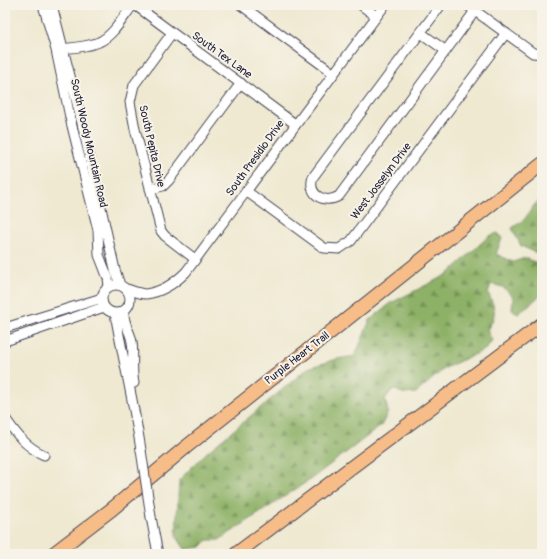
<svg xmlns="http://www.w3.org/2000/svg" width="547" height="559" viewBox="0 0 547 559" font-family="Pangolin,sans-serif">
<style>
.forest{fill:url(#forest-firs);stroke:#586a50}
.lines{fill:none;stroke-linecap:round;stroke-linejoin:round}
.minor-casing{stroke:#414052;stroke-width:11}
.highway-casing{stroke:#414052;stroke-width:15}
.minor{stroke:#fff;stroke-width:9}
.highway{stroke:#f7bd88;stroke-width:13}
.minor-bridge-casing{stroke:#414052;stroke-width:11;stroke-linecap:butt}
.minor-bridge{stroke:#fff;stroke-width:9}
.labels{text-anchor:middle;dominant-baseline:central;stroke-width:4;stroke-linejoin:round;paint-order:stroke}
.street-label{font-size:11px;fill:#22223b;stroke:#f7f3e8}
</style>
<defs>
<pattern id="forest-firs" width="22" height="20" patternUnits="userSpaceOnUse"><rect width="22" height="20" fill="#8db166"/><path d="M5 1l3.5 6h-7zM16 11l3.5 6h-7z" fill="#739055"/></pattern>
</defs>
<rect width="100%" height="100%" fill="#f7f3e8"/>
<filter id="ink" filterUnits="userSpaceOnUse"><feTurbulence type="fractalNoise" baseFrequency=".025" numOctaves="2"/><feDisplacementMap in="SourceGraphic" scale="8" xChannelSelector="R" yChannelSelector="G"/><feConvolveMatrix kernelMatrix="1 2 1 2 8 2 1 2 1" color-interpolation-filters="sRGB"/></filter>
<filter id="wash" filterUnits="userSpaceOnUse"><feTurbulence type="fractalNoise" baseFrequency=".012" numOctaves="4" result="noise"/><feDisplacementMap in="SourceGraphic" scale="16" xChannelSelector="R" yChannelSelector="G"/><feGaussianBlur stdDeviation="0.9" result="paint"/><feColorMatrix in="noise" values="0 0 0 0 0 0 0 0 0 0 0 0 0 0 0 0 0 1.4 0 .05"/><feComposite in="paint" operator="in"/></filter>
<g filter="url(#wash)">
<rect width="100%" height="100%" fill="#efe9d1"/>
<path class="forest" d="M542,200V254L541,255L521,246L512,228L524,220L535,204Z
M498,233L502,238L496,254L513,262L525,258L540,264L542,263V294L518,314L512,310L513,297L503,287L491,284L488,293C496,310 497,314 487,330L492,340L486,349L445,368L416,393L405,394L393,389L385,399L388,412L381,426L311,479L219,540H207L201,547L185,549L176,536L179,480L205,454L308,368L337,359L355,356L370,320L391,303L448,274L489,236Z"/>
</g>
<g filter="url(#ink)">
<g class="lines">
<g class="minor-casing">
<path id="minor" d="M43,5L56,50L71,122L98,230L99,255L108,278L109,286
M52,5L81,119L115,270L120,285
M135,5L295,124
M241,5L333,73
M361,5L376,16
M441,5L313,177C307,194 324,205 339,196L475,11
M467,5L533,53L542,54
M172,33L134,85L130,102L135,129L161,231L165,236L195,259
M421,33L446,51
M60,49C72,48 87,47 99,42C114,35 123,17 133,5
M150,189L163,186L169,180L241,83
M246,191L324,248L339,249L351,241L506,33
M102 299a14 14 0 1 1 28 0a14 14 0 1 1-28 0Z
M127,289C133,291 140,294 146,294C162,292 175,283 186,272L385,5
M124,311C123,324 130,330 132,342C134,355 131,369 134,383
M115,313C123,359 134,404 141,450
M5,328L102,298
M5,341L104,307
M5,418C16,434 26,447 44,455
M151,517L158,554"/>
</g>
<g class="highway-casing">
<path id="highway" d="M53,554L112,509L186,447L542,164
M236,554L542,324"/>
</g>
<use href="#minor" class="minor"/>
<use href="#highway" class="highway"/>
<g class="minor-bridge-casing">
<path id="minor-bridge" d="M141,450L151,517"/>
</g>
<use href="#minor-bridge" class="minor-bridge"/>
</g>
</g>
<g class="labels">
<g class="street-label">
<text transform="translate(222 55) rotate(36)">South Tex Lane</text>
<text transform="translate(89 143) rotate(77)">South Woody Mountain Road</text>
<text transform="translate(152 146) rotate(77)">South Pepita Drive</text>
<text transform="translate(255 158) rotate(-54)">South Presidio Drive</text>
<text transform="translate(381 181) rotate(-53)">West Josselyn Drive</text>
<text transform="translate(297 358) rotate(-38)">Purple Heart Trail</text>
</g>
</g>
<rect width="547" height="559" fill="none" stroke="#f7f3e8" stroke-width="20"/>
</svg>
